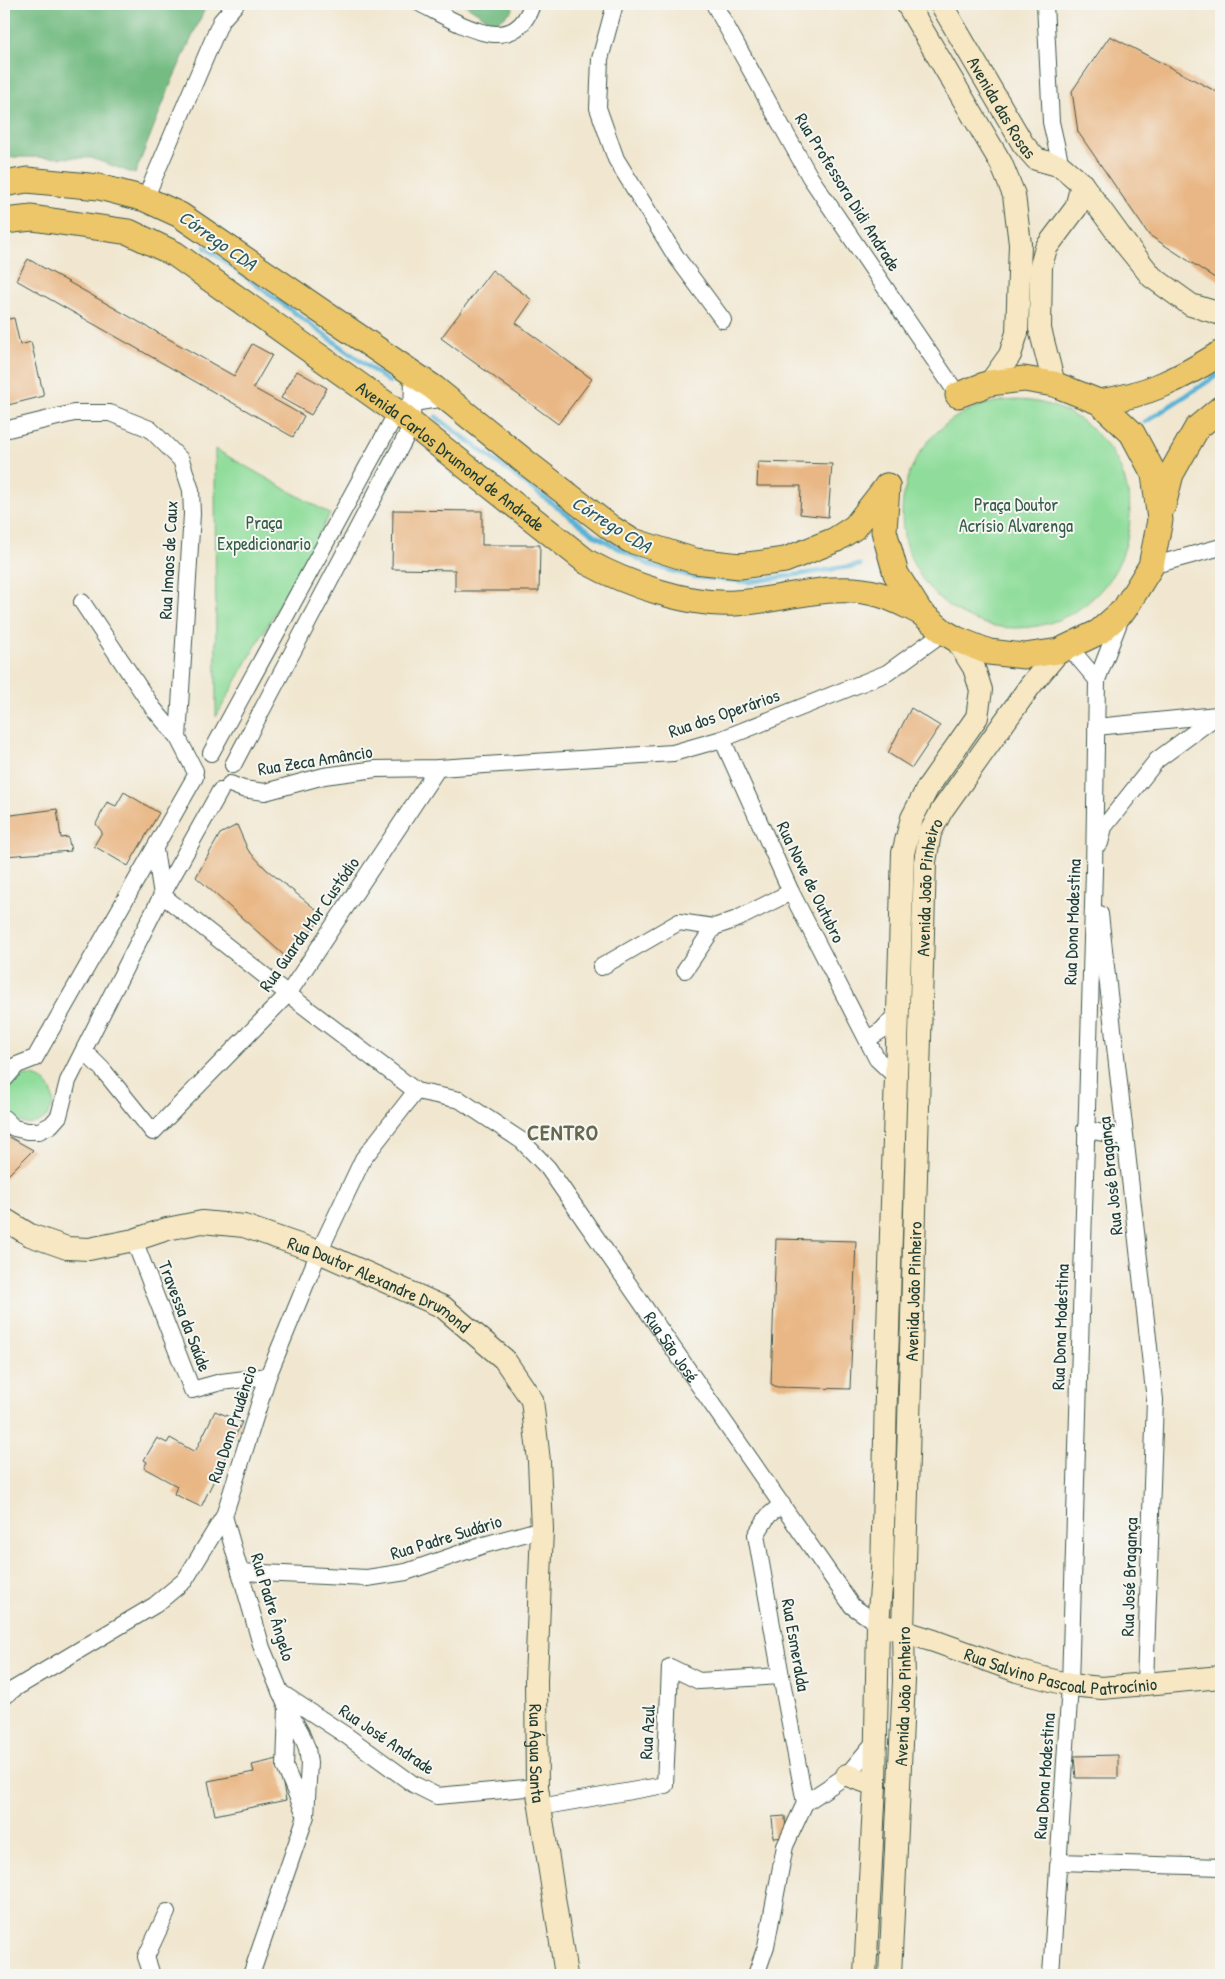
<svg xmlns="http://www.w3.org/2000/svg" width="1225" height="1979" viewBox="0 0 1225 1979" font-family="'Patrick Hand',sans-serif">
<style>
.green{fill:#90dd9b;stroke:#588d68}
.forest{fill:#74bc83;stroke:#4a7c5c}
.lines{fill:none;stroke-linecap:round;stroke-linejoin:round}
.stream{stroke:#58b2d6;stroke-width:5}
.building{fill:#e9b785}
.street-casing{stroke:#3e564b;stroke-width:18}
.secondary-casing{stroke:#3e564b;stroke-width:24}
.primary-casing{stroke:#3e564b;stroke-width:27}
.street{stroke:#fff;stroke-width:16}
.secondary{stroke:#f7e8c3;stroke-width:22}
.primary{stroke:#ecc669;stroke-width:25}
.labels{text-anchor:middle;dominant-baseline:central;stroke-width:4;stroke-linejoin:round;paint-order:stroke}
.street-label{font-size:18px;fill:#1f3d34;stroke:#f6f6f2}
.park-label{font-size:18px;fill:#365d49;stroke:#f6f6f2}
.water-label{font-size:19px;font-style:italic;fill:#2d5a5c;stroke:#f6f6f2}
.district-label{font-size:22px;font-weight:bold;letter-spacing:1px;fill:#666850;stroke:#f6f6f2}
</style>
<rect width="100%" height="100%" fill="#f6f6f2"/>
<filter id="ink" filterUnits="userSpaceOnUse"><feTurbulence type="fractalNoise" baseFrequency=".02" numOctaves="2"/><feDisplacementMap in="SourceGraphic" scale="10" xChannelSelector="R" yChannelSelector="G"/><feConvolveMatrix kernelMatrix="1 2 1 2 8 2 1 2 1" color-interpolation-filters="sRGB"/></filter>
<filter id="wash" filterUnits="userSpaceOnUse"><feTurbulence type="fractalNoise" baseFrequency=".0096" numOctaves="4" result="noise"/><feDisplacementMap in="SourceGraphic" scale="20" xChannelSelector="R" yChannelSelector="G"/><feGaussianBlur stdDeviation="1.12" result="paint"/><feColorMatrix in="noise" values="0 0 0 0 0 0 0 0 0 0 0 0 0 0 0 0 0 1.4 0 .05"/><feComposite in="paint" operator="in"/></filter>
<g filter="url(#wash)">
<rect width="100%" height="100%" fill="#f1e7d0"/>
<path class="green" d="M902 514a114 114 0 1 1 228 0a114 114 0 1 1-228 0Z
M215,449L330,514L216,717Z
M5 1100a24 24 0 1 1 48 0a24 24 0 1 1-48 0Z"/>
<path class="forest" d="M4,4H207L172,81L135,174L91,158L4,157Z
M464,4H512L513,10L495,24Z"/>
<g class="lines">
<path class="stream" d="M205,247L389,382
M436,417L596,536L650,565L695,577L749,582L860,565
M1145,422L1221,373"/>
</g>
<g id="blocks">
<path class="building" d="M1110,36L1221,94V282L1149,235L1078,132L1072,91Z
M28,259L234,376L252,344L272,355L253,388L304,416L293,437L16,280Z
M492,270L532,300L516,323L592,379L558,424L441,338Z
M14,318L20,345L31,342L44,396L4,406V320Z
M297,371L327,388L311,415L281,398Z
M758,462L832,464L828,517L800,514L801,486H757Z
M393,510L482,511V545H540L539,591H455V570L392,569Z
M911,708L940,726L912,768L888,753Z
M124,792L159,813L128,866L94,846L102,832L96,824L107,802L116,806Z
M57,809L61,838L68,837L71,851L4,856V816Z
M237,825L248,850L266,869L324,916L286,957L196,877L220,834Z
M4,1134L33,1150L4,1179Z
M776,1239L856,1241L850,1389L777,1387L771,1384Z
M215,1411L242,1422L201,1507L174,1494L177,1486L144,1468L147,1462L144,1460L157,1438L167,1443L170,1438L195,1452Z
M1118,1755V1778H1076L1074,1756Z
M278,1759L286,1800L215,1815L208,1781L254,1772L252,1765Z
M785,1816L786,1837L774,1838L772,1817Z"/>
</g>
</g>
<g filter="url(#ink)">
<use href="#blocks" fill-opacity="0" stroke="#3e564b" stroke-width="1"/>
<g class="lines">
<g class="street-casing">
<g id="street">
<path d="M421,4C455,21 514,62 532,4"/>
<path d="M615,4L600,59L598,108L616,159L675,255L723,320"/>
<path d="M714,4L810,177L958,395"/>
<path d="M1045,4L1051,122L1061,166"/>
<path d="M145,199L221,21L236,4"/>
<path d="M4,430L74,413H110L150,429L181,460L191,490L192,514L178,738"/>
<path d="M1151,566L1221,547"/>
<path d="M82,602L153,708L178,738L195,771"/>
<path d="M1069,647L1097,680"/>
<path d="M1096,727L1217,715"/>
<path d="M722,739L791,892L877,1059L895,1076"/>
<path d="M211,753L397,412L413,403L445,398"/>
<path d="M233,765L412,425L413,374"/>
<path d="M230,784L243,789L265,792L324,776L376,769L438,768L673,753L722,739L887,673L944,632"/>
<path d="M1100,843L1104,827L1157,760L1218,715"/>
<path d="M155,850L162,895"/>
<path id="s1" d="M162,895L288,994L416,1091L460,1100L522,1141L548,1168L852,1606L878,1624"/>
<path d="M1100,914L1155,1400L1145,1684"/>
<path d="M601,967L679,922L714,927L737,919L791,892"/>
<path d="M685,970L714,927"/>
<path d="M868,1039L882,1030L899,1011"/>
<path d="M84,1051L103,1070L153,1132L288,994L438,768"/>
<path d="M4,1080L17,1065L35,1058L195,777"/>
<path d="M4,1118L14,1128L27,1131H39L51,1125L59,1116L68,1081L162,895L220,791"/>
<path d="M1085,1129L1125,1138"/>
<path d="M134,1240L192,1390L221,1382L268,1376"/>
<path d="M782,1504L768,1516L756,1535L781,1676L805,1803"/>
<path d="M224,1516L262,1648L287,1708L301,1733L307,1748L309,1763L306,1816L251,1975"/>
<path d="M240,1572L367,1578L406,1572L484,1545L542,1529"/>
<path d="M280,1692L347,1736L413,1784L437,1796L537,1787"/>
<path d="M4,1697L14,1689L155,1605L185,1580L224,1516L268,1376L319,1252L363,1159L416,1091"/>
<path d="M287,1708L285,1767L304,1812"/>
<path d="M540,1807L665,1785L670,1667L699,1681L781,1676"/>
<path d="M1059,1862L1221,1867"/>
<path d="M152,1975L146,1957L167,1912"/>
<path d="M756,1975L766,1946L785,1846L805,1803L847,1775L876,1740"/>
<path d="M1051,1975L1070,1685L1094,871L1097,680L1122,615"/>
</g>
</g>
<g class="secondary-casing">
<g id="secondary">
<path d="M907,4L1001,163L1014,195L1020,244L1017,333L1010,355L990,383"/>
<path id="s2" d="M941,4L1023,144L1036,159L1061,166L1082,184L1127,246L1152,277L1191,305L1221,314"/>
<path d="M1054,384L1040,329L1041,266L1046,248L1076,208L1082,184"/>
<path id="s3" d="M4,1219L30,1235L67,1248L89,1249L134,1240L167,1229L202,1222L244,1226L319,1252L443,1307L504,1359L532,1400L539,1461L542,1529L536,1680L537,1787L566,1975"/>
<path id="s4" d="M889,1627L934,1641L1017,1671L1070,1685L1102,1688L1221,1677"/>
<path d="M847,1775L875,1785"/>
<path d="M865,1975L875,1785L878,1624L882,1575L886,1393L903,853L912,818L928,787L977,717L981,690L974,668L956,639"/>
<path id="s5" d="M890,1975L904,1681L903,1631L925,862L930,833L942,810L1030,686L1059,651"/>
</g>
</g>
<g class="primary-casing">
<g id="primary">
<path d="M4,184L27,180L99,187L145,199L180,215L434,388L528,464L611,528L630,540L695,561L740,566L785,560L835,540L855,527L887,486"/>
<path id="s6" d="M4,221L32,218L129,232L175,254L397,412L587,562C627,584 689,606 735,603C780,601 834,581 878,594C893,598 907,606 920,612"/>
<path d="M1099,402C1147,395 1180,379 1221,353"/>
<path d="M887,486L884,531L896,574L920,612L944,632L956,639L989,652L1024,656L1059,651L1099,632L1124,610L1151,566L1160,520L1154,474L1132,433L1099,402L1054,384L1024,379L990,383L958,395"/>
<path d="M1163,506L1171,474L1197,428L1221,408"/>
</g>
</g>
<use href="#street" class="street"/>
<use href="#secondary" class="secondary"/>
<use href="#primary" class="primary"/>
</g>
</g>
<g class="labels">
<g class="street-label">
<text stroke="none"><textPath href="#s2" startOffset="120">Avenida das Rosas</textPath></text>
<text transform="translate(848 192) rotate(58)">Rua Professora Didi Andrade</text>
<text stroke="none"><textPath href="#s6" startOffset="519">Avenida Carlos Drumond de Andrade</textPath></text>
<text transform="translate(168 560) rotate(-87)">Rua Imaos de Caux</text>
<text transform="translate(724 713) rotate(-19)">Rua dos Operários</text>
<text transform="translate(315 760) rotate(-9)">Rua Zeca Amâncio</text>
<text transform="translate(811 882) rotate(64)">Rua Nove de Outubro</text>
<text stroke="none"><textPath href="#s5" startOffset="1089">Avenida João Pinheiro</textPath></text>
<text transform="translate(1072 922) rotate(-88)">Rua Dona Modestina</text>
<text transform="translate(309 924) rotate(-55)">Rua Guarda Mor Custódio</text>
<text transform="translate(1110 1176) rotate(-96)">Rua José Bragança</text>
<text stroke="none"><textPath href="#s3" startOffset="398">Rua Doutor Alexandre Drumond</textPath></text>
<text stroke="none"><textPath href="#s5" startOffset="684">Avenida João Pinheiro</textPath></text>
<text transform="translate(185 1316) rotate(69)">Travessa da Saúde</text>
<text transform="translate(1060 1327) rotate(-88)">Rua Dona Modestina</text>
<text stroke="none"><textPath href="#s1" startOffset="695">Rua São José</textPath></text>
<text transform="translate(232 1424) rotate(-72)">Rua Dom Prudêncio</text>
<text transform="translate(446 1537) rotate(-17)">Rua Padre Sudário</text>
<text transform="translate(1129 1577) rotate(-88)">Rua José Bragança</text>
<text transform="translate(273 1607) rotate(73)">Rua Padre Ângelo</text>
<text transform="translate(796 1645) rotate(80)">Rua Esmeralda</text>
<text stroke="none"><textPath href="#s4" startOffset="179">Rua Salvino Pascoal Patrocínio</textPath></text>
<text stroke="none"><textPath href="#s5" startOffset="279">Avenida João Pinheiro</textPath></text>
<text transform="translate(647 1732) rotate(-87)">Rua Azul</text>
<text transform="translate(387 1739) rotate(34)">Rua José Andrade</text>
<text stroke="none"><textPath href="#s3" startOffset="949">Rua Água Santa</textPath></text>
<text transform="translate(1044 1776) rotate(-86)">Rua Dona Modestina</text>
</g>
<g class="park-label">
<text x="1016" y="504">Praça Doutor<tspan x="1016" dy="21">Acrísio Alvarenga</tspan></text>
<text x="264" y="522">Praça<tspan x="264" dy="21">Expedicionario</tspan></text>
</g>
<g class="water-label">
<text transform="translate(218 240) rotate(35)">Córrego CDA</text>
<text transform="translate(612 524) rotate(32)">Córrego CDA</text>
</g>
<g class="district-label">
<text x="563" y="1132">CENTRO</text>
</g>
</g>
<rect width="1225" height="1979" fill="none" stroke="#f6f6f2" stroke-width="20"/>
</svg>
